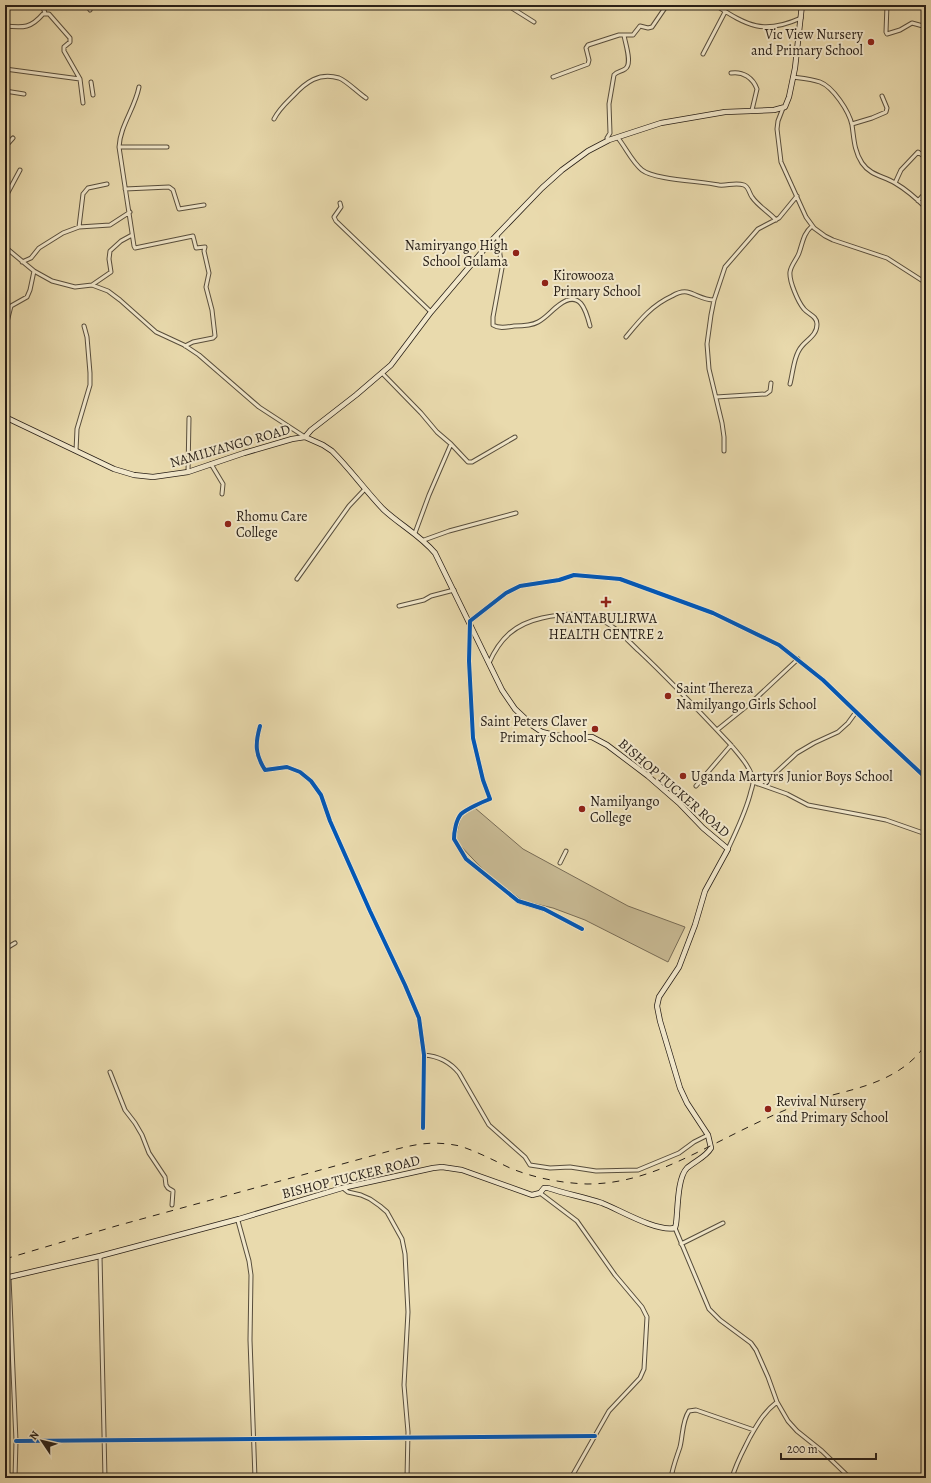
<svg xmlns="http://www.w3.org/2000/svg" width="931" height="1483" viewBox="0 0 931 1483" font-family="Alegreya,serif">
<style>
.green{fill:#c8ba94;stroke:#786c56}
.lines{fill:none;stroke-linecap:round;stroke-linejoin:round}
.minor-casing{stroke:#584e3c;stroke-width:5}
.secondary-casing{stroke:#281f17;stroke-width:6}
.minor{stroke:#f1e7ca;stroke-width:3}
.secondary{stroke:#f1e7ca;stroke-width:4.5}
.rail{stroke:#281f17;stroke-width:1;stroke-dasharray:7 7;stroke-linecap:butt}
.cycleway-casing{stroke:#f1e7ca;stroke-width:6}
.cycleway{stroke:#0057b8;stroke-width:4}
.poi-dot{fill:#8f2418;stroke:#f1e7ca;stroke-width:1.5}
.labels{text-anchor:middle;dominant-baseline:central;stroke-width:4;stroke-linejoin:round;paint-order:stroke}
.poi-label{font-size:14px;fill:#281f17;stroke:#f1e7ca;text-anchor:start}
.street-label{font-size:14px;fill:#281f17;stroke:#f1e7ca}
</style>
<rect width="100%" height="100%" fill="#e9daad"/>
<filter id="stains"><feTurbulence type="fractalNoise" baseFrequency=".005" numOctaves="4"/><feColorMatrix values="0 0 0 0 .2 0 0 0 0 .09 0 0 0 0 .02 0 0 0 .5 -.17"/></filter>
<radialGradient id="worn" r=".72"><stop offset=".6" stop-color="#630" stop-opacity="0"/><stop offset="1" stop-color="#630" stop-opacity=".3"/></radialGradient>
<path class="green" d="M475,808L523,849L628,906L685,927L668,962L585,920L553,908L523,901L489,876L455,840L461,816Z"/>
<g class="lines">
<g class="minor-casing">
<path id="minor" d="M42,5L45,13
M87,5L90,10
M507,5L534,22
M715,5C748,26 763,35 801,18
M887,5L886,32L887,34L900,30L912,23L923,26L926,25
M5,26C24,28 31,28 43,14H49L70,38V42L64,47V51L80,79L83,103
M703,54L725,12
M5,69L80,79
M731,73C743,71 753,78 757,89L752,110
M553,77L588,64L589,60L586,48L588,45L619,35H633L640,26L648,28L652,27L667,5
M793,77C801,78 812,79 820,82C833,87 849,111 852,125C854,138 854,151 862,163C870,175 883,176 895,183C907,190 917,199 926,208
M91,82L93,95
M139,87C135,108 120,126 119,147L134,246L135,248L193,236L196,248L205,247L204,251L209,273L206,287L212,310L215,336L213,338L193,342L185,346
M5,91L24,94
M783,108L778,121L777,129L781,162L806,217L814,228L825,236L833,240L887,258L926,283
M274,119C279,109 286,103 293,96C306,82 319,72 339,78C347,81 358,93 366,98
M852,124L872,118L886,112L887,108L882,96
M607,138L610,133L609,104L614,75C617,71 621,72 625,69C633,64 625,43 624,35
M618,138C626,148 632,162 642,170C655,180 701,181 719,185C727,186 735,182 744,185C749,187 749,193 752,197C758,206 769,212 776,220
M5,147L13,138
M119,147H167
M895,183L901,170L918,152L926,158
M125,189L169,187L173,190L179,209L204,205
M5,198L20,170
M918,201L926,192
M340,203L341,207L334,217L336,221L431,312
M79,227L83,194L88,188L107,184
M497,235L502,268L493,317V325C499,329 507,327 514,326C522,326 531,326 538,322C546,318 552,310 559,305C580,289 586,310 590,326
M5,247L34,271L52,281L75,287L92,285L108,291L120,300L156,332L184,345L199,355L259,407L305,437
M22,262L31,258L39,248L63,233L79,227L110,225L130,212
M92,285L111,272L109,259L110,251L121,241L132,235
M5,330L11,306L27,297L30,290L34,271
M626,337C640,320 652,305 672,296C677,293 681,291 687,292C696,294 703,300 714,300
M925,341L926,342
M382,373L421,413L437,432L451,444L468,462H472L515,437
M790,384C793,372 794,355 802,346C808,339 817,335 817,324C817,316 808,314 804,309C798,302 789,281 790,272C791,265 797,259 799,253C803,242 803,234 812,226
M716,397L766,394L770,391L771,383
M76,451L77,429L90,385V373L87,337L84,326
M724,451V437L722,423L709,369L707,344L711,315L714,300L725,267L758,229L779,218L797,196
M211,464L223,484L222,494
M188,472L189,418
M415,533L429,495L451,444
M424,540L449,531L516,513
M297,579L349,506L365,489
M399,606L424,600L431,596L454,590
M489,663C500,638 515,624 542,618C559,614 579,612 596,618C614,624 626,639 639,651C671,681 701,713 731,745C739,755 752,768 753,782C753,784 752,788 751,791C746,812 737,829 728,849
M260,726C255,744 255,754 265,770L287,767L300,772L311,781L321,795L330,821L370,911L405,985L419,1018L424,1055L423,1128
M717,730L753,701L798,659
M753,782L787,794L808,805L861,815L886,820L926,834
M758,784L769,779L797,753L814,743L838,732L848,723L856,712
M696,786L731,745
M560,863L566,851
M582,929L544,909L518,901L466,859L454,839C454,832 456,820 461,814C467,809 482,802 490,799L483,780L473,738L469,661L470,621L506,593L520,586L559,580L574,575L620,579L713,613L779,645L823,680L881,736L926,778
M5,949L15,943
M424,1055C438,1056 450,1062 459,1073L489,1125L525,1157L530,1165L550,1168L570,1167L596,1171L638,1170L679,1153L694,1142L708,1135
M110,1072L125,1110L135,1123L142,1135L149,1153L165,1177L166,1185L168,1188L173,1191L172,1205
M343,1188L348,1192L361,1195L370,1199L380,1206L387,1212L402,1239L405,1254L408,1312L404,1385L408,1432L407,1478
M540,1193L577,1221L615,1275L642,1307L647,1317L644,1369L640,1378L609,1411L571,1478
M239,1219L238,1221L249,1261L251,1275L250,1340L255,1478
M675,1228L709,1309L720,1320L751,1343L756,1350L768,1377L777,1402L788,1421L797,1431L822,1451L850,1478
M681,1244L723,1223
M100,1256L105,1478
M9,1278L16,1441L15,1478
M16,1441L595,1436
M671,1478C673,1466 676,1459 680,1447C683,1435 682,1421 689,1411L696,1410L754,1430
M732,1478C736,1463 743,1451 750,1437C758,1423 764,1412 777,1402"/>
</g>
<g class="secondary-casing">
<path id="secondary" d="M5,417L114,469L134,475L153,477L188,472L244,453L292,439L305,437
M305,437L311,430L356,395L391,365L431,312L492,240L542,188L562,170L588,151L609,140L661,123L725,112L774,110L785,107L789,97L795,68L802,5
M5,1278L100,1256L239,1219L342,1188L433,1168L442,1167L462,1170L532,1195L540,1193L544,1188H548C566,1194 584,1197 602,1203C620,1210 656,1232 675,1228L676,1224C678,1210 677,1178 687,1168C695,1161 706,1157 711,1148L708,1135L687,1103L680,1088L660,1021L657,1006L659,997L679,967L695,925L705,891L728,849L703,828L679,803L648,776L607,745L592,737H567L554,735L542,732L533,726L515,709L502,690L435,553C420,535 400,525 383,509C365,490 350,469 332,451L323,445L305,437"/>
</g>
<use href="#minor" class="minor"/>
<use href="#secondary" class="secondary"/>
<path class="rail" d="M5,1259L116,1226L397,1149C421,1143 435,1141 460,1146C478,1152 493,1160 510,1168C534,1178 561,1183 587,1184C626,1184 659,1171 694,1154C727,1138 760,1120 795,1106C825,1095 859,1091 887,1077C903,1069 916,1059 926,1044"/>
<g class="cycleway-casing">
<path id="cycleway" d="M260,726C255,744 255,754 265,770L287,767L300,772L311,781L321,795L330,821L370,911L405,985L419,1018L424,1055L423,1128
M582,929L544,909L518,901L466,859L454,839C454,832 456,820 461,814C467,809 482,802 490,799L483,780L473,738L469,661L470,621L506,593L520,586L559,580L574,575L620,579L713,613L779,645L823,680L881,736L926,778
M16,1441L595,1436"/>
</g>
<use href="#cycleway" class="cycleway"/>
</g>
<g class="poi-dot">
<circle cx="871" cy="42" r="4"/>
<circle cx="516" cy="253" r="4"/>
<circle cx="545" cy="283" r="4"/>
<circle cx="228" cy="524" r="4"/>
<path d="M604 596h4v4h4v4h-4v4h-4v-4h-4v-4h4z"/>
<circle cx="668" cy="696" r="4"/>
<circle cx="595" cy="729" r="4"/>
<circle cx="683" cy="776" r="4"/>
<circle cx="582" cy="809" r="4"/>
<circle cx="768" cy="1109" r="4"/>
</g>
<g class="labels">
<g class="poi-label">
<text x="863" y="34" text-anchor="end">Vic View Nursery<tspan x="863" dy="16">and Primary School</tspan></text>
<text x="508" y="245" text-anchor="end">Namiryango High<tspan x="508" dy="16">School Gulama</tspan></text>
<text x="553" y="275">Kirowooza<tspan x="553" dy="16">Primary School</tspan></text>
<text x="236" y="516">Rhomu Care<tspan x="236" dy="16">College</tspan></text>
<text x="606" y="618" text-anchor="middle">NANTABULIRWA<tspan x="606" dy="16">HEALTH CENTRE 2</tspan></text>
<text x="676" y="688">Saint Thereza<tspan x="676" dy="16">Namilyango Girls School</tspan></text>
<text x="587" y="721" text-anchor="end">Saint Peters Claver<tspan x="587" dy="16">Primary School</tspan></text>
<text x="691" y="776">Uganda Martyrs Junior Boys School</text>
<text x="590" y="801">Namilyango<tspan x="590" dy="16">College</tspan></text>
<text x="776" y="1101">Revival Nursery<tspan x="776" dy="16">and Primary School</tspan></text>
</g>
<g class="street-label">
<text transform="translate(230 446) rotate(-16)">NAMILYANGO ROAD</text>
<text transform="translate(674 788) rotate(41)">BISHOP TUCKER ROAD</text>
<text transform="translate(351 1177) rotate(-14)">BISHOP TUCKER ROAD</text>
</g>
</g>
<rect width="931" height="1483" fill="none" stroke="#e9daad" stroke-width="20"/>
<rect x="6" y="6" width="919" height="1471" fill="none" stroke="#281f17" stroke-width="2"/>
<rect x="10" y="10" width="911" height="1463" fill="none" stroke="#281f17"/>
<g transform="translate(42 1441) rotate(305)" stroke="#f1e7ca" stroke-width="3" paint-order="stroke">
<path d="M0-3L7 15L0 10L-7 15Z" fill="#281f17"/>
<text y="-6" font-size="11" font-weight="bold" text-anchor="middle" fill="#281f17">N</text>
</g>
<path d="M781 1453v6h95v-6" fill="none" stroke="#281f17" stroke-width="2"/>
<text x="787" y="1453" font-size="12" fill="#281f17" stroke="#f1e7ca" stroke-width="3" paint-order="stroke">200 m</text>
<rect width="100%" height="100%" filter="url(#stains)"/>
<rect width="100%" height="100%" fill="url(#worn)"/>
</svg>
